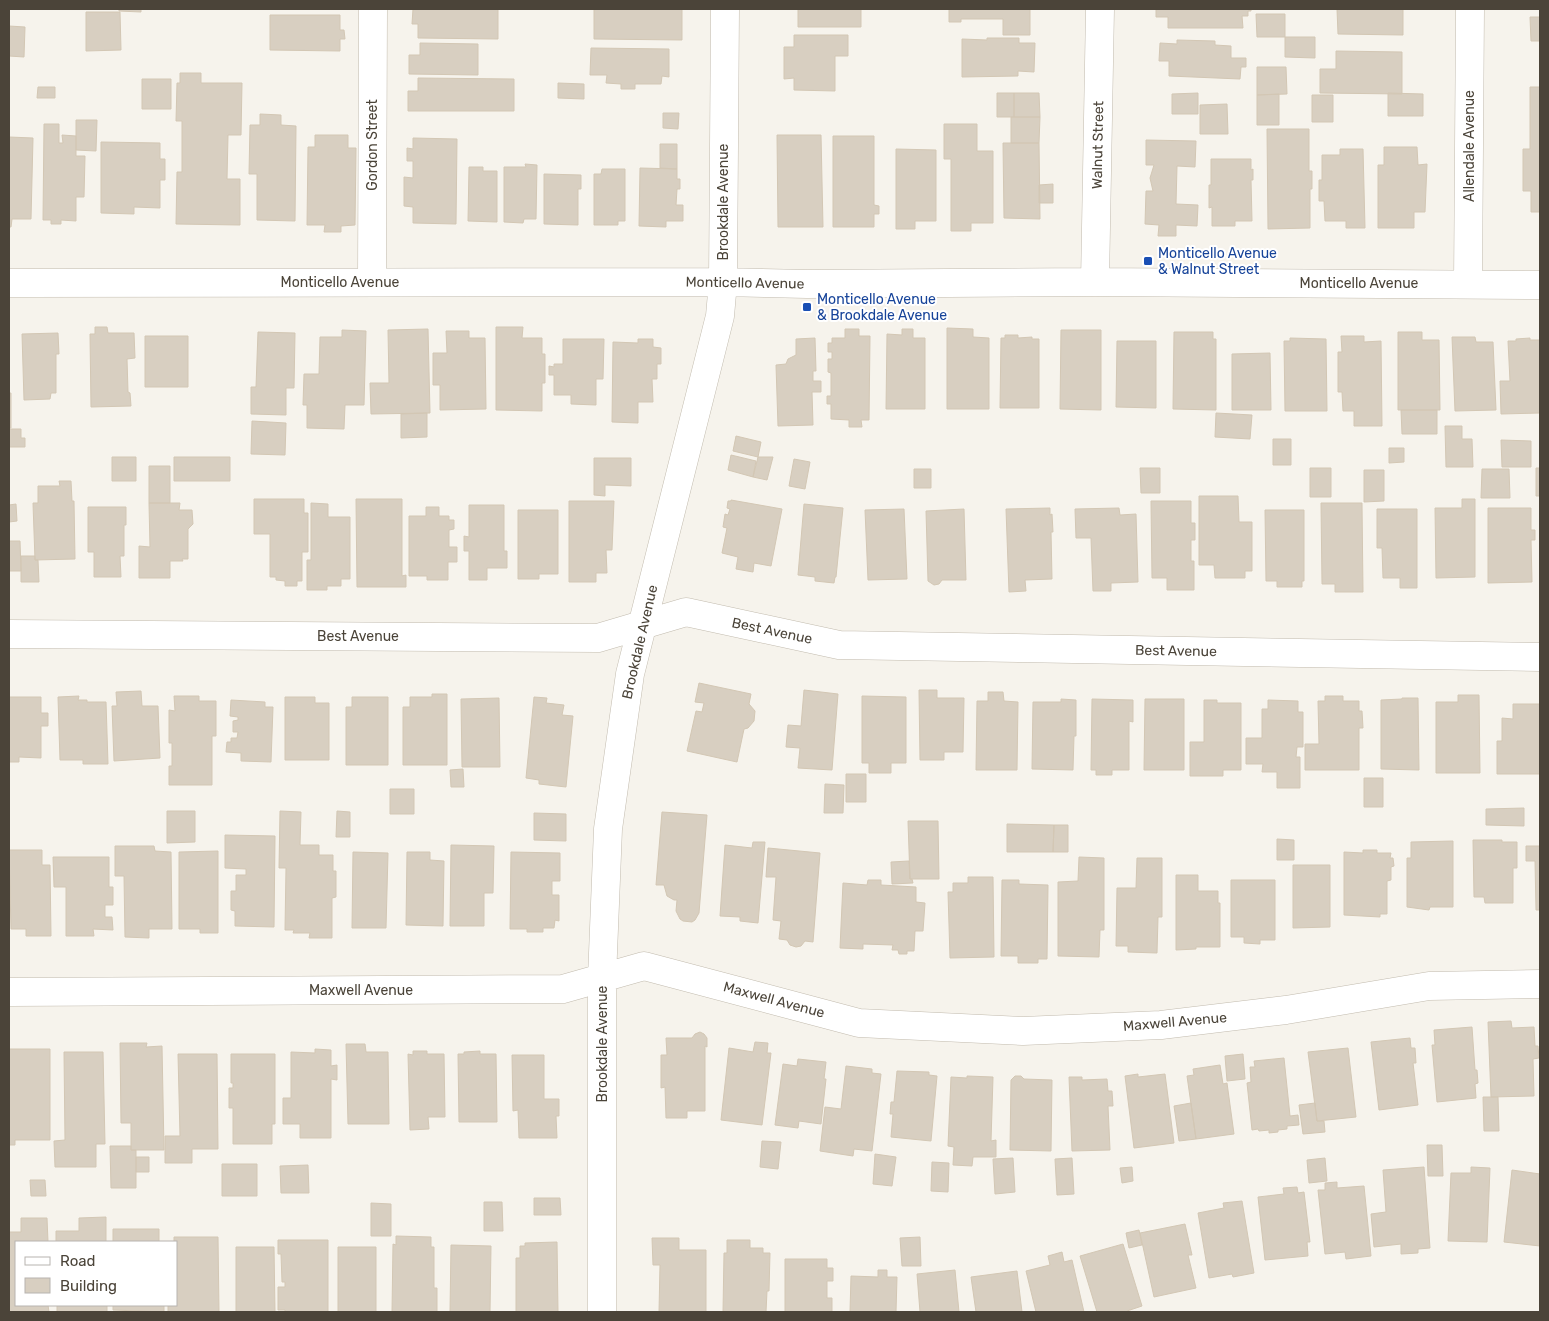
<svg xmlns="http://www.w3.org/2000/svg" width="1549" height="1321" viewBox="0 0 1549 1321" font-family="Rubik,sans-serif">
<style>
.building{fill:#d8cfc1;stroke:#d3c7b4}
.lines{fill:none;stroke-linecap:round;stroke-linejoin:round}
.minor-casing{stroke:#c2bbae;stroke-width:29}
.minor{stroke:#fff;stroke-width:28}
.transit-dot{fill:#1a4fb4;stroke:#fff;stroke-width:2}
.labels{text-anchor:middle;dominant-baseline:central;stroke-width:4;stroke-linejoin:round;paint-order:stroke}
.street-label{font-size:14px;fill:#4b4439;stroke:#fff}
.transit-label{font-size:14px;fill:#164399;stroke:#fff;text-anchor:start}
</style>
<rect width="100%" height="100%" fill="#f6f3ec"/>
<path class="building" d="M119,9H141V12L119,11Z
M413,9H498V39L418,38V24H412Z
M594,9H682V40L594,39Z
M798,9H861V27H798Z
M949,9H1030V35H1003V19H961V22H949Z
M1156,9H1251V11H1248V16H1242L1243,28H1168V17H1156Z
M1337,9H1403V35L1338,34Z
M86,12H120L121,50L86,51Z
M1256,14H1285V37H1257Z
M270,15H340V30H344L345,39H340V51L270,50Z
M1530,17H1540V41H1531Z
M9,26L25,27L24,57L9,56Z
M794,35H848V56H835V91L794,90V78L784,79V47H794Z
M1285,37H1315V58L1285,57Z
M987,38H1019V43H1035L1034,72L1018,71V76L962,77V39L987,40Z
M1177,40L1215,41V45L1231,46V58H1246V67H1241L1240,79L1169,76V61H1159L1160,43L1177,44Z
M420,43L478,44V75L409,74V55H420Z
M591,48L669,49V77L662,76L661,84H635V89H621V84L606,83L607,75H590Z
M1336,51L1402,52V94L1320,93V69H1336Z
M1257,67H1286L1287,94L1257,95Z
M180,73H201V83H242L241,135H228L227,179H240V225L176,224L177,172H182V121H176L177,83H180Z
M418,78L514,79V111H408V91H418Z
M142,79H171V109H142Z
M558,83L584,84V99L558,98Z
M38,87H55V98H37Z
M1530,87H1540V212H1531V191H1523V149H1530Z
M997,93H1014V117H997Z
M1014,93H1039L1040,117H1014Z
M1198,93V114H1172V94Z
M1388,93L1423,94V116H1388Z
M1279,94V125H1257V95Z
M1312,95H1333V122H1312Z
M1227,104L1228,134H1200V105Z
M663,113H679L678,129L663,128Z
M260,114L281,115V125L296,126L295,221L257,220V174H249L250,125H260Z
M1011,117H1040L1039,143H1011Z
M76,120H97L96,151L76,150Z
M44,124H59V143H63L62,135L76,136V156H85L84,197H76V221L61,220V224H51V220H43Z
M944,124H977V151H993V223H971V231H951V159H944Z
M1267,129H1309V171H1312V189H1310V228L1268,229Z
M315,135H348V148H356L355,225L341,226V232H324L325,225H307L308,147H315Z
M777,135H821L823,227H778Z
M833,136H874V205L879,206V214H874V227H833Z
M9,137L33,138L31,219H12L11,227H9Z
M413,138L457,139L456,224L413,223V207L404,206V177L413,178V161H407V148L413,149Z
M1146,140L1196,141L1195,167L1177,166L1176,204L1198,205L1197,226L1176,225V236H1158L1159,225L1145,224L1146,191H1153L1150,178L1154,165H1146Z
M101,142L160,143V159H165V180H160V208L134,207V214L101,213Z
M1003,143H1039L1040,219L1004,218Z
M660,144H677V169L660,168Z
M1384,147H1417L1418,165L1427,164L1425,212H1414V228H1378V165H1384Z
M896,149L936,150V221H915V229H896Z
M1340,149H1363L1365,228H1346V221H1325L1324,201H1319V180H1322V155H1340Z
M1211,159H1251V170L1253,169V180H1251L1252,221H1235V226H1212V207L1209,208V185H1211Z
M525,164L537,165L536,219H524L523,223L504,222V167H526Z
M469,167H483V171H497V222L468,221Z
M640,168L677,169V179H680V189H677L676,205H683V221H666V227L639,226Z
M602,169H625V221H618V225H594V174H601Z
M544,174L581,175V189H578V225L544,224Z
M1053,184V203H1039V185Z
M95,327H107L108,333H134L135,358L127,359L128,392L130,393L131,406L91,407L90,334H95Z
M496,327H523L522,338H542V354H545V383H542V411L496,410Z
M947,328L973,329V337L989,338V409H947Z
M428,329L430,413L371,414L370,383H389L388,330Z
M845,329H859V336H870L869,420H861L862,427H849V420L831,419V404H827V396H831V373L828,372V359H832V352H828V343H832V338H845Z
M902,329H913V338H925V409H886L887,334L902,335Z
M342,330L366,331L364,405H345L344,429L307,428V405H303L304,374H319L320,337H342Z
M1061,330H1101V410L1060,409Z
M446,331H469V338H485L486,409L440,410V385H433V353H447Z
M258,332L295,333L294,388H286V415L251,414V387H256Z
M1174,332H1213V339H1216V410L1173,409Z
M1398,332H1422V340H1439L1440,410H1398Z
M58,333L59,354H56V393H51L50,399L24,400L22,334Z
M1005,335H1018V338L1032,337V339H1039V408H1000L1001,338H1005Z
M145,336H188V387H145Z
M1341,336H1364V342L1381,341L1382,426H1354V411H1343L1342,392H1338V352H1342Z
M1452,337H1475L1476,342H1493L1496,410L1455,411Z
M815,338L816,371H813V381H821V392H812L813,425L778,426L776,365L786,364L788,359L796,355V339Z
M1290,338L1326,339L1327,411H1285L1284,341H1290Z
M1530,338V340H1540V413L1501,414L1500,381H1510L1508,341H1516V339Z
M563,339H604L603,379H596V405L571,404V395H554V375H549V366L554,367V364H563Z
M638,339H653V347L661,348V364H657V379H652L653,402H638V423L612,422L613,342L638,343Z
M1117,341H1156V408L1116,407Z
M1270,353L1271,410H1232V354Z
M9,393H11V428H9Z
M1401,410H1437V434H1402Z
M427,413V437L401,438V414Z
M1216,413L1252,415L1250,439L1215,437Z
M252,421L286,423L285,455L251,454Z
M1445,426H1462V439H1472L1473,467H1446Z
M9,429H21V438H25V447H9Z
M736,436L761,442L758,457L733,451Z
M1273,439H1291V465H1273Z
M1501,440L1531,441V467H1502Z
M1389,448H1404V462L1389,463Z
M731,455L756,461L753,477L728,470Z
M112,457H136V481H112Z
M174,457H230V481H174Z
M758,457H773L767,480L753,477Z
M594,458H631V486L605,485V496L594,495Z
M794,459L810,462L805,489L789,486Z
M149,466H170V503H149Z
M1140,468H1160V493H1141Z
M1310,468H1331V497H1310Z
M1536,468H1540V496H1536Z
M914,469H931V488H914Z
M1482,469H1509L1510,498H1481Z
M1364,470H1384V501L1364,502Z
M59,481H71L72,501H74L75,559L35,560L33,503H38V486H60Z
M1199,496H1238L1239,522H1252V571H1245V578H1215L1214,565H1199Z
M254,499H304V513H308V552H302V581H297V586H285V581L276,580V577H270V534H254Z
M356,499H402V576L406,575V587H357Z
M1462,499H1475V577L1436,578L1435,508H1462Z
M731,500L782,509L771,566L754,563L753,572L736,569L738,557L722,553L727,528L723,527L725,514L728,515L730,509L727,508L728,501H731Z
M569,501H614L612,550H606L607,573H596V582H569Z
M1151,501H1191V523H1195V540H1191V561H1194V590H1167V578H1152Z
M149,503H180L179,510H192L193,524L188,529V559H182L183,561H170V578H139V546L150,547Z
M311,503L328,504V517H350V579H341V586H327V590H307V560H311Z
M1321,503H1362L1363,592H1335V584H1322Z
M16,504L17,521L9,522V505Z
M804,504L843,508L836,577H835L834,583L815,581V577L798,575Z
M469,505H504V551H507V568H487V580H469V551H464V536L469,537Z
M88,507H126V525H124V556H120L121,577H94V552H88Z
M426,507H439V516H449V520H454V529L449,530V547H457V562H448V580H427V576H409V516H426Z
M1050,508V515L1052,514L1053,532H1051L1052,579L1025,580L1026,591L1009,592L1006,509Z
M1119,508L1120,515L1136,514L1138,582L1111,583V591H1093L1091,538H1076L1075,509Z
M1488,508H1531V530H1535V540H1531L1532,582L1488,583Z
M904,509L907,579L868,580L865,510Z
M964,509L966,580H942L939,584L934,585L928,581L926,511Z
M1377,509H1417V588H1400V578H1383L1382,548H1377Z
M518,510H558V574H539V579H518Z
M1265,510H1304V581H1302V587H1277V581H1266Z
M9,541H20L21,571H9Z
M21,556H35V560H38L39,582H21Z
M699,683L751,694L749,704L755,711L754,721L748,728L744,729L737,762L687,751L696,711L702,712L704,703L695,702Z
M804,690L838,694L832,770L798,768L800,748L786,747L788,725L801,726Z
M919,690H937V698H964L963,752H944V760H920Z
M141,691L142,706H158L160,758L114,761L112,706H117L116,692Z
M988,692H1003L1004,701L1018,702L1017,770H976L977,701H988Z
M432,694H447V765H403V707H410V697H432Z
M1458,695H1479L1480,773H1436V702H1458Z
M79,696L78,700H87V702H106L108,764H83V760H60L58,697Z
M174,696H199V701H216V736H212V785H169V766H172V743H169V710L175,711Z
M862,696L906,697V763H891V773H869V763H862Z
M1325,696H1343V701H1359V711H1362L1363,728H1359V770H1305V744H1319L1318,701H1325Z
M9,697H41V713H48V726H41V758L19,757V762H9Z
M285,697H315V703H329V760H285Z
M352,697H388V765H346V707H352Z
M534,697L547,698L546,703L564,705L562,715L573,716L566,787L539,784V780L526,778Z
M499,698L500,767H462L461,699Z
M1402,698H1418L1419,770L1381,769V700L1402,699Z
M1061,699L1076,700V736H1074L1073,770L1032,769L1033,702H1061Z
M1092,699L1133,700V722L1129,721V770H1112V775H1096V770H1091Z
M1145,699H1184V770H1144Z
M231,700L265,702V707H273L271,762L241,761V753L226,752L227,742H231V738H237L238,732H233V721L238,720V717L230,716Z
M1204,700H1217V703H1241V770H1223V776H1190V742H1204Z
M1268,700L1298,701V712H1303V747H1297L1296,757H1300V788H1277V772H1262L1263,764H1246V738H1262V709H1268Z
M1513,704H1540V774H1497V741H1502V718L1513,719Z
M463,769L464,787H451L450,770Z
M846,774H866V802H846Z
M1364,778H1383V807H1364Z
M825,784L844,785L843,813H824Z
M390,789H414V814H390Z
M1524,808V826L1486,825V809Z
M167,811H195V842L167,843Z
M280,811L301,812L300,845H319V855H333V871H336V897L332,898V938H309L310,933H293L294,930H285L286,868H279Z
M337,811L350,812V837H336Z
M662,812L707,815L699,913L695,920L692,922L683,921L680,919L676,911L677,900H674L667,896L664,885H656Z
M534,813L566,814V841L534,840Z
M908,821H938L939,879H910Z
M1007,824L1054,825L1053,852H1007Z
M1054,825H1068V852H1053Z
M225,835L275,836L274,927L235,926V911L231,910V891H236V875H246V869L225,868Z
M1277,839L1294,840V860H1277Z
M1473,840H1502V842H1517V868H1513V903H1485L1484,897H1474Z
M1453,841V907H1430L1429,910L1407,907V858H1411V842Z
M753,842H765L758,923L740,921V917L720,916L725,845L752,848Z
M451,845L494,846L493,893H484V926H450Z
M115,846H154L155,851L171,852L172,929H149V938L125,937L124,876H115Z
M1526,846H1540V910H1536L1535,861H1526Z
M768,848L820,853L813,942L805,941L801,946L796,947L790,945L787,940L779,939L781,921L773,920L776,877H766Z
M9,850H42V865H50L51,936H26V929H11Z
M1363,850H1377V853H1391L1390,858H1393L1394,866L1391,867V880L1387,881V914H1380V917L1344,915V852L1363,853Z
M218,851V933H200V929H179V852Z
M353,852L388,853L386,928H352Z
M407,852H430V860L444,861L443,926L406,925Z
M511,852L560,853V881H552V895H559V921L555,920L554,928H543V932H527V929H510Z
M53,857H109V887H113V905H105V917H112L113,930L93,929L94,936H66V887H54Z
M1079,857L1104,858V930H1100L1099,957L1058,956V882L1078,881Z
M1137,858H1162V917H1158L1157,953L1128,952V946H1116L1117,888H1136Z
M909,861L910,879H912L913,883L892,884L891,862Z
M1293,865H1330V927L1293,928Z
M1176,875H1198V891H1218V903H1220V947H1196V949L1176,950Z
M968,877H993L994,957L950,958L948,892H953V883H968Z
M868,880H881V885L916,887V902L925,903L923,931H915L914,951H907V954H899L898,950H892L893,945L863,944V949L840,948L843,883L867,885Z
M1002,880H1019V884L1048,885L1047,959H1038V963H1018V956H1001Z
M1231,880H1275V940H1260V944L1244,943V937H1231Z
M1511,1021L1512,1028L1534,1027L1535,1046H1538L1539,1058L1533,1059L1534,1096L1491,1097L1488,1022Z
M1472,1027L1475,1070H1477L1478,1083L1475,1084L1476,1098L1437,1102L1432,1045H1435L1434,1030Z
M700,1032L704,1034L707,1038V1047L705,1046V1111H687V1118H666L665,1087L661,1088V1055H667L666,1038H692L695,1034Z
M1410,1038L1411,1048H1415L1416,1063H1413L1418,1105L1379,1110L1371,1042Z
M755,1042L768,1043L767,1053H771L762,1125L721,1120L729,1048L753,1052Z
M120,1043H147L146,1047L162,1046L164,1150H131V1123H121Z
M346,1044H365L366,1052H388L389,1124H348Z
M1348,1048L1356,1117L1317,1121L1308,1052Z
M9,1049H50V1140H15V1145H9Z
M315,1049L331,1050V1066L337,1065V1080L331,1079V1138H300V1124H283V1098H291V1052L315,1053Z
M413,1051H427V1054H444L445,1117H428L429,1129L410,1130L408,1054L413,1055Z
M480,1051V1054H496L497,1122H459L458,1054H464V1052Z
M64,1052H103L105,1144H96V1167H55L54,1141L65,1140Z
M178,1054H217L218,1149H192V1163H165V1136H180Z
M231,1054H275V1124H272V1144H233V1108H229V1088H233V1083H231Z
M1243,1054L1245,1079L1227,1081L1225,1056Z
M512,1055H544V1099H559V1116H556L557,1138H519L518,1110L513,1111Z
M1284,1058L1290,1116L1298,1115L1299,1125L1287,1126V1129L1278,1130V1132L1269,1133V1130L1259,1131L1258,1129L1252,1130L1247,1083L1251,1082L1250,1067H1255L1254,1061Z
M798,1059L826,1062L824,1079H826L821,1124L799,1121L798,1128L775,1125L783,1064L797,1066Z
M1220,1065L1223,1084L1227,1083L1234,1134L1196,1139L1187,1076L1194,1075L1193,1069Z
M846,1066L872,1069V1073L881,1074L872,1151L854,1149L853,1156L820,1151L825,1107L841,1109Z
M897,1071L929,1072V1075L937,1076L931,1141L891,1137L893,1114H890L891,1102H894Z
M1138,1074V1077L1165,1074L1174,1143L1134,1148L1125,1076Z
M967,1076L993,1077L991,1141L996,1140V1157H973L972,1166L953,1165L954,1147L948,1146L951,1077L967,1078Z
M1015,1076H1021L1024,1079L1052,1080L1051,1151L1010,1150L1011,1080Z
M1069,1077H1082V1080L1107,1079L1108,1091H1112L1113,1106H1108L1110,1150L1072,1151Z
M1483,1097H1498L1499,1131H1484Z
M1191,1103L1196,1139L1179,1141L1174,1106Z
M1315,1103L1317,1121H1324L1325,1132L1303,1134L1299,1105Z
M762,1141L781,1142L778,1169L760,1167Z
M1427,1145H1442L1443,1176H1428Z
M110,1146H131V1150H136V1188H111Z
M875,1154L896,1157L892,1186L873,1184Z
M136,1157H149V1172H136Z
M1013,1158L1015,1192L995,1194L993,1159Z
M1072,1158L1074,1194L1057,1195L1055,1159Z
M1325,1158L1327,1181L1309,1183L1307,1160Z
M932,1162L949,1163L948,1192L931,1191Z
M222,1164H257V1196H222Z
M308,1165L309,1193H281L280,1166Z
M1132,1167L1133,1181L1122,1183L1120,1168Z
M1424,1167L1430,1248L1418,1249V1253L1401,1254V1244L1374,1247L1371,1214L1386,1212L1383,1170Z
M1471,1167L1490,1168L1487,1242L1448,1241L1451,1173H1471Z
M1512,1170L1540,1174V1246L1504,1242Z
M30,1180H45L46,1196H31Z
M1337,1182V1188L1364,1186L1371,1256L1346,1259L1345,1252L1325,1254L1318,1190H1325V1183Z
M1297,1187L1298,1193L1304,1192L1310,1242H1307L1308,1256L1265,1260L1258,1197L1284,1194L1283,1188Z
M534,1198H560L561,1215H534Z
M1242,1201L1254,1273L1233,1277L1232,1274L1209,1278L1198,1213L1224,1208L1223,1203Z
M484,1202H502L503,1231H484Z
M371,1203L391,1204V1236H371Z
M106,1217V1242H56V1231H79V1218Z
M21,1218H47L48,1242H16V1305H48L49,1312H9V1232H21Z
M1185,1224L1192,1255H1188L1196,1288L1154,1297L1140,1233Z
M113,1229H159V1242H113Z
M1139,1230L1142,1245L1129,1248L1126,1233Z
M396,1236L431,1237V1247H434V1288H437V1312H392L393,1244L396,1245Z
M174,1237H218L219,1312H168V1305H176V1242H174Z
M920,1237L921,1266H902L900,1238Z
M652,1238H679V1250H706V1312H659L660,1265H653Z
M278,1240H328V1312H285V1310H278V1287H285V1282H282L281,1254H278Z
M727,1240H750V1248H763V1253H770L769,1291H767L766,1312H723L724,1253H727Z
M557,1242L558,1312H516V1258H520V1246H525V1243Z
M1123,1244L1142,1306L1127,1311V1312H1097L1080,1256Z
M451,1245L491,1246L490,1312H450Z
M236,1247H274L275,1312H236Z
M338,1247H376V1312H338Z
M1062,1252L1064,1262L1072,1260L1084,1312H1036L1026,1271L1050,1265L1048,1256Z
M785,1259H827V1268H833V1281H827V1298H832V1312H785Z
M878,1270H887V1277H897L896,1312H850L851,1276L878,1277Z
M955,1270L959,1312H920L917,1274Z
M1017,1271L1022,1312H976L971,1277Z
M57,1305H107V1312H57Z
M113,1305H164V1312L113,1310Z"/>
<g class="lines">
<g class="minor-casing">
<path id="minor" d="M372,281L373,9
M1095,282L1100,9
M9,283L723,282L807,284L1095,282L1540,285
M1468,284L1470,9
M9,634L598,638L686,612L839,645L1540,657
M9,992L563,989L644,966L859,1023L1023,1031L1161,1025L1286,1010L1429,986L1540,984
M602,1312V978L608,829L630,674L720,316L723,282L725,9"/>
</g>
<use href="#minor" class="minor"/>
</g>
<g class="transit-dot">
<rect x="1143" y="256" width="10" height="10" rx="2.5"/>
<rect x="802" y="302" width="10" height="10" rx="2.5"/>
</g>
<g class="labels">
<g class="street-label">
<text transform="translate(372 145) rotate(-90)">Gordon Street</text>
<text transform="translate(1098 145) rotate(-89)">Walnut Street</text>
<text transform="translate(1469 146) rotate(-90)">Allendale Avenue</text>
<text transform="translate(723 202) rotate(-90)">Brookdale Avenue</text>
<text x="340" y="282">Monticello Avenue</text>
<text transform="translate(745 283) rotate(1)">Monticello Avenue</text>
<text x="1359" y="283">Monticello Avenue</text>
<text transform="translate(772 631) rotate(12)">Best Avenue</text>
<text x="358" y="636">Best Avenue</text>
<text transform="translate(640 642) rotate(-77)">Brookdale Avenue</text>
<text transform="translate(1176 651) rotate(1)">Best Avenue</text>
<text x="361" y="990">Maxwell Avenue</text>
<text transform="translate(774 1000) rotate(15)">Maxwell Avenue</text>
<text transform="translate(1175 1022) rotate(-5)">Maxwell Avenue</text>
<text transform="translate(602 1044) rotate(-90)">Brookdale Avenue</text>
</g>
<g class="transit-label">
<text x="1158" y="253">Monticello Avenue<tspan x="1158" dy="16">&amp; Walnut Street</tspan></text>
<text x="817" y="299">Monticello Avenue<tspan x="817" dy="16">&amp; Brookdale Avenue</tspan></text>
</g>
</g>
<rect width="1549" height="1321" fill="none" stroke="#4b4439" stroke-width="20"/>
<rect x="15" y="1241" width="162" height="65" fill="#ffffff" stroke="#b7b4b0"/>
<rect x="25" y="1257" width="25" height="8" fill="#ffffff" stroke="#b7b4b0"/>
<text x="60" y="1266" font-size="15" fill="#4b4439">Road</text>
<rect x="25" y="1278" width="25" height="15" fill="#d8cfc1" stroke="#b7b4b0"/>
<text x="60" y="1291" font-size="15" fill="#4b4439">Building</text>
</svg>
